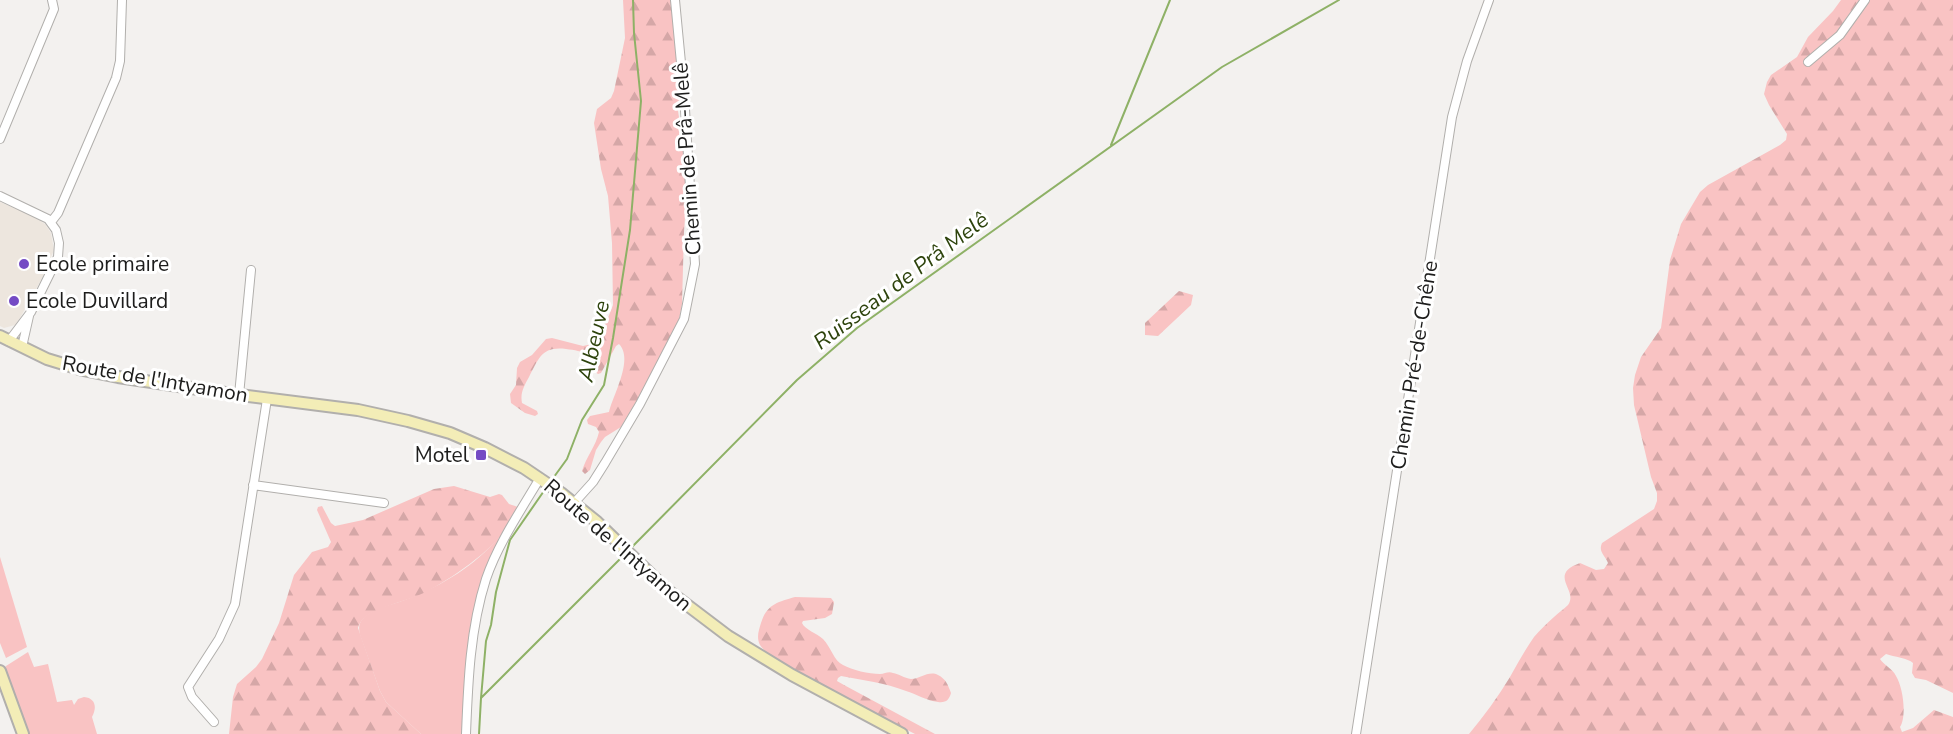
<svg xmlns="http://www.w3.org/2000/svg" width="1953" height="734" viewBox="0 0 1953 734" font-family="'Nunito Sans',sans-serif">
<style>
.built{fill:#ede6de}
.green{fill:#f9c3c3}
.forest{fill:url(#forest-firs)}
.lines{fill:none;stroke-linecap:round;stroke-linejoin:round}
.stream{stroke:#8eb166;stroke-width:2}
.minor-casing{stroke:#b1afac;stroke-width:10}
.secondary-casing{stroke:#b1afac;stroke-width:14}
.minor{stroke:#fff;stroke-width:8}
.secondary{stroke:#f3edb7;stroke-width:10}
.poi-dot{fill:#754bc4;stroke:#fff;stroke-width:2}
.labels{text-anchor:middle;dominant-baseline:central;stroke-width:6;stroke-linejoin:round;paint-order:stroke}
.street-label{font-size:21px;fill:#1d1d1c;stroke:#fff}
.poi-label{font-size:21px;fill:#1d1d1c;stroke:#fff;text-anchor:start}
.water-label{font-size:22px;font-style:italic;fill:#2d430c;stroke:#fff}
</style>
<defs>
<pattern id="forest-firs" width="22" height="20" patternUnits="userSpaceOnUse" patternTransform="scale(1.5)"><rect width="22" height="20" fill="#f9c3c3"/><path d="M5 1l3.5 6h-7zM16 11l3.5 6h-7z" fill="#d5a7a7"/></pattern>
</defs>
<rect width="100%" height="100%" fill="#f3f1ef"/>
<path class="built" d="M0,202L35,217L45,224L51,233L54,250L42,278L20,318L15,325L4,328L0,326Z"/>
<path class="green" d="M498,538L502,547L485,595L471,670L469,734H421L386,702L380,691L360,635C358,626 359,621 367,615C379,606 396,604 410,598C441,586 476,565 498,538Z
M0,557L27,647L6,658L0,643Z
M28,652L34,667L48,664L57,702L72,700L74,705L78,699L84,697C96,698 97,708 92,717L97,734H29L4,670L6,666Z"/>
<path class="forest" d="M623,0H673L687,77L686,87L678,111L685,156L687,187L684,232L682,304L679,320L646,386L621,427L605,437L601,442L596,450L590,470L585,474L582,471C586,457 596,446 599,432L596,427L588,424L587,420L590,416L609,412C613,395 634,359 619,344L616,346L601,373L598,374L594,371L589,355C581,351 575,350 566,349C542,346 539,358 529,377C524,386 520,393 522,403L537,411L538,414L535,416L525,413L511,403L510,394L516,385L517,368L520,362L532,355L546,339L552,338L583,346L592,344L608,318L613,305L612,243L608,196L601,169L594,123L597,109L611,98L614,91L625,38Z
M1841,0H1953V693L1926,680L1915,678L1912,673L1913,663C1908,658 1894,657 1886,654L1880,659C1884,665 1893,669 1896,676C1903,687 1907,716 1900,727L1902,732L1913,728L1934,710L1953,717V734H1469C1484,716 1498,697 1510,677C1518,663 1525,650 1534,637C1540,630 1547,623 1554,617C1558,613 1564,609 1568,605C1579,590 1547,575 1580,563L1596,570L1604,569L1608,563C1605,555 1598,552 1602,543L1654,509L1657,501V493L1651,477L1634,405L1633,388L1635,375L1641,357L1661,328L1670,260L1681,224L1700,192L1708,185L1780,145L1786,140L1787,134L1769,105L1764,94L1767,82L1771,75L1797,57L1808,37L1833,11Z
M1179,291L1193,295L1191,305L1158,336L1145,335V323Z
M454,486L490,497L499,494L502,495L509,504L518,507C510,540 454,577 426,592C409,600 390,604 373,612C366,616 360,620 358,628L380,691L386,702L421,734H229L233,697L237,684L256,667L262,659L279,623L294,575L312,552L328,547L331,542L317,510L318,507L322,506L331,523L335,526L363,520L434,489Z
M795,597L831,598L834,602L832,614L825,618L803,621L802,623C805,630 817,633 823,639C831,647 834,661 843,665C852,670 869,674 880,674C885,674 888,671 893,673C899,674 904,678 911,679C920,679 929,670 938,675C946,679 948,685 951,693C949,700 946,703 938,702C927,701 916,694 906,691C885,683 863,680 841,676L838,678L837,681L844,685L935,734H915C871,711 827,690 785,664C777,659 765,653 760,645C756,637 759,630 761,623C767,604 778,602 795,597Z"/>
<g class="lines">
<path class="stream" d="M1111,145L1170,0
M551,481L567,459L582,420L604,385L613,338L630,230L641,101L634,33L633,0
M630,549L797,380L857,328L1222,67L1339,0
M481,698L624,555
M479,734L481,698L486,641L491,625L496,592L510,540L546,488"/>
<g class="minor-casing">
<path id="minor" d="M1808,62L1840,35L1865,0
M0,139L54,9L52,0
M0,196L48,219L56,230L59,243L58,257L31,312L9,341
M51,222L58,213L116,78L120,61L122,0
M22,347L29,316
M239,395L251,270
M253,485L384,503
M574,503L593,482L605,463L640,404L684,319L695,264L684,94L675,0
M214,722L192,697L188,687L219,639L235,604L267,399
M466,734C468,683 470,629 486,579C498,544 521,510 540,478
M1356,734L1452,117L1467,61L1489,0"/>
</g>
<g class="secondary-casing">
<path id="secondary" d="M0,336L47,359L83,370L118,377L232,394L358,410L408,421L450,433L485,448L524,468L561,493L597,522L666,589L728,636L792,675L902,734
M0,671L23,734"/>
</g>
<use href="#minor" class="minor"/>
<use href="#secondary" class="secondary"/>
</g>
<g class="poi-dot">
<circle cx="24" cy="264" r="6"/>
<circle cx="14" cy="301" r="6"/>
<rect x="475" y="449" width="12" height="12" rx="3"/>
</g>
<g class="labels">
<g class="street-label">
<text transform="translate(687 159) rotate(-94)">Chemin de Prâ-Melê</text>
<text transform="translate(1414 365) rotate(-81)">Chemin Pré-de-Chêne</text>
<text transform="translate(155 379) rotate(10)">Route de l'Intyamon</text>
<text transform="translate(618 545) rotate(41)">Route de l'Intyamon</text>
</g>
<g class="poi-label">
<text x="36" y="264">Ecole primaire</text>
<text x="26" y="301">Ecole Duvillard</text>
<text x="469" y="455" text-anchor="end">Motel</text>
</g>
<g class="water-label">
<text transform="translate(901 281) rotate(-37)">Ruisseau de Prâ Melê</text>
<text transform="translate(594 341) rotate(-78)">Albeuve</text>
</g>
</g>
</svg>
